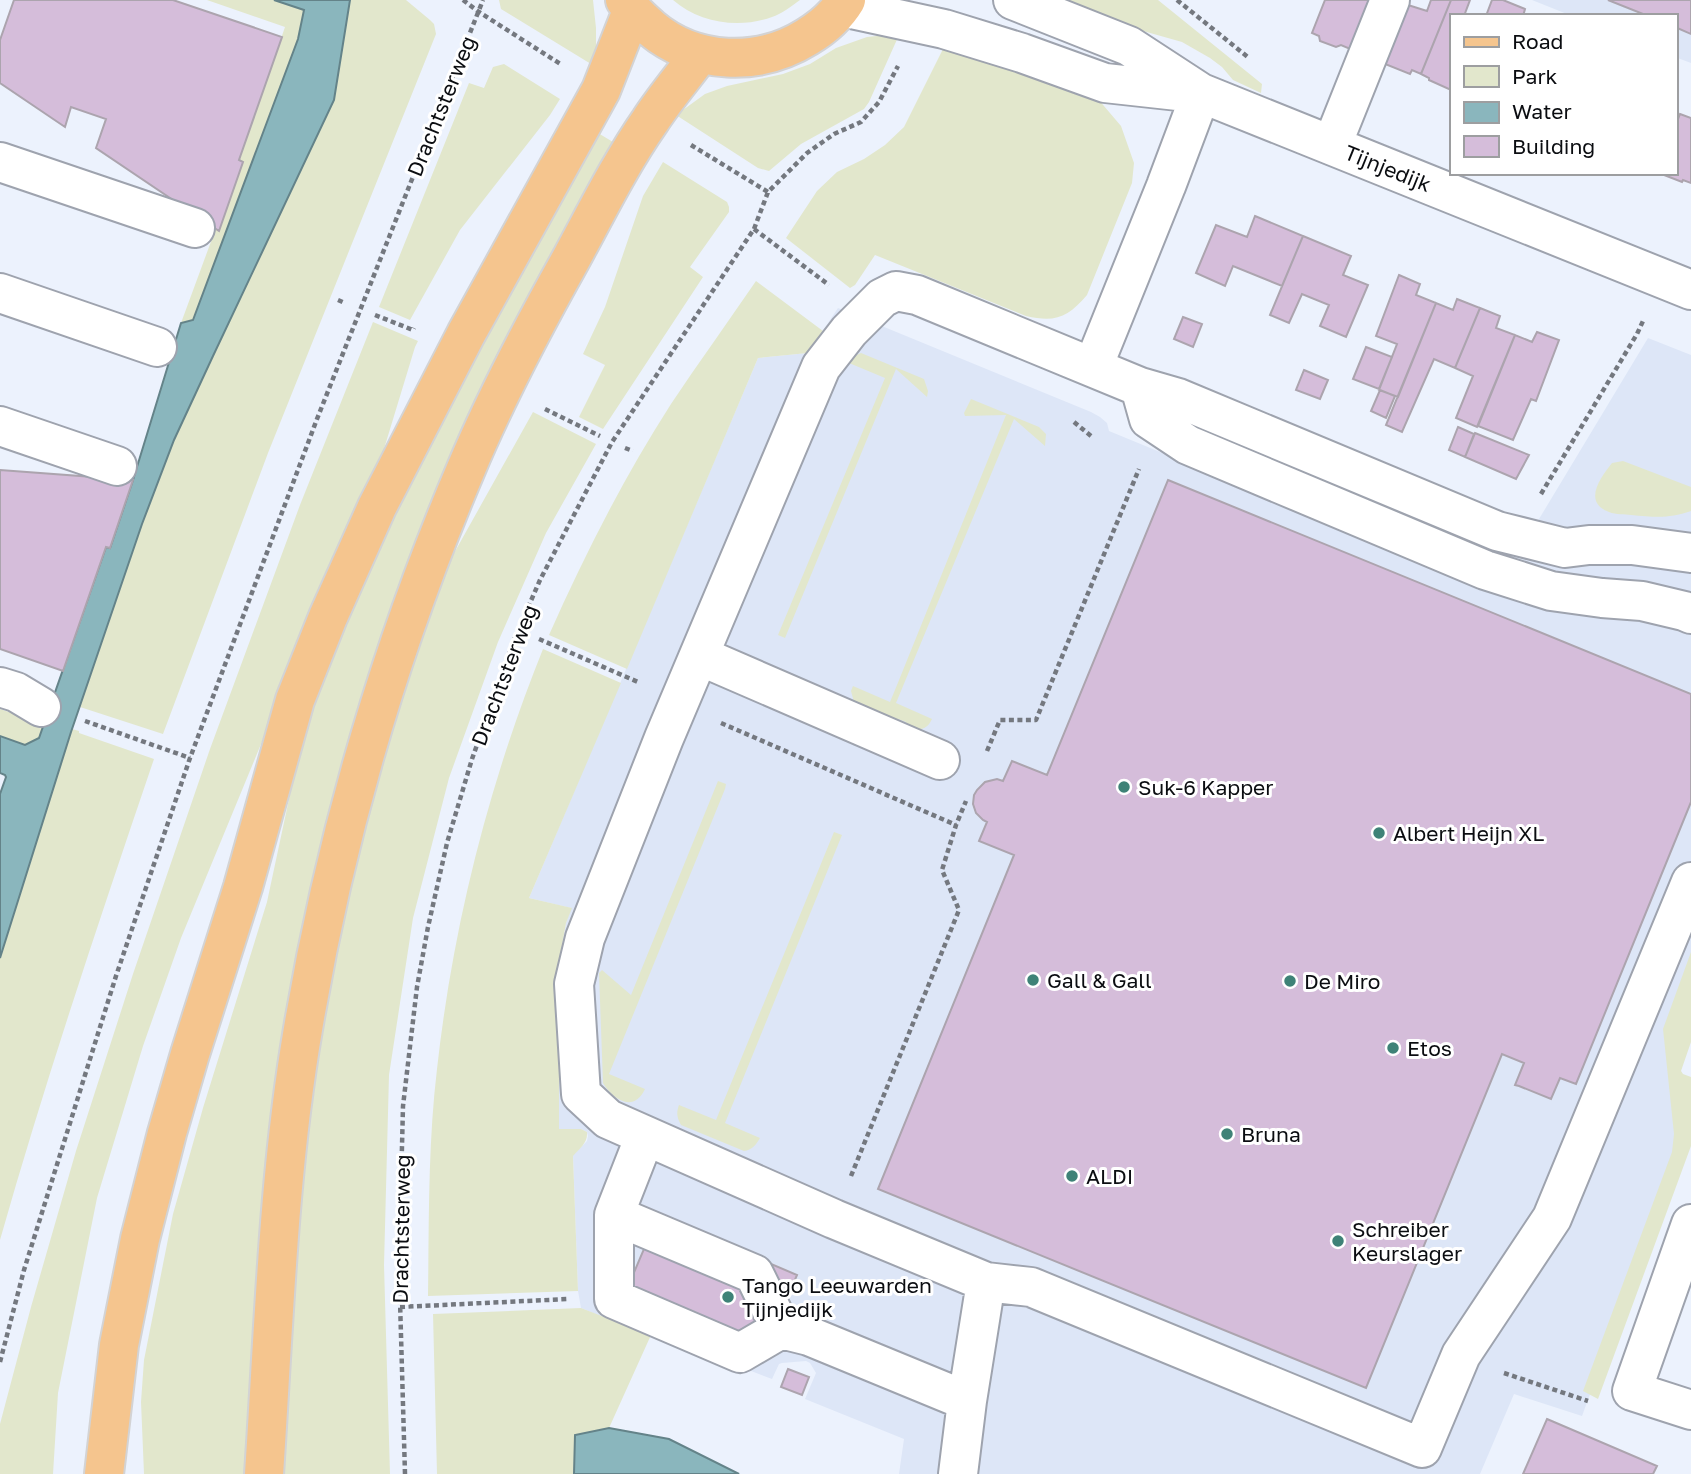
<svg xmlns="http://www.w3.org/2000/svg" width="1691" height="1474" viewBox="0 0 1691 1474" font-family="'Golos Text',sans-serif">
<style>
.built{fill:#dde6f7}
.green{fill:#e2e7cc}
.water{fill:#8ab6bd;stroke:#648389;stroke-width:2}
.building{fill:#d5bdda;stroke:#aca4ae;stroke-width:2}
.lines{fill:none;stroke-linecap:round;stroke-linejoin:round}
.minor-casing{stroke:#9ea3ae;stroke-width:42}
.major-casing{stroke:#d3d3d4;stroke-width:42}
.path{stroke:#74787f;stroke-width:4.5;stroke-dasharray:5 3.5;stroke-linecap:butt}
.minor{stroke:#fff;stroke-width:38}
.major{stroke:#f5c58e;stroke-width:38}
.poi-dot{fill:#3e8277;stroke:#fff;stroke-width:2.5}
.labels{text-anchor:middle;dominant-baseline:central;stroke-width:6;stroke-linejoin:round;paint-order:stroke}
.street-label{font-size:21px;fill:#0b0d11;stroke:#fff}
.poi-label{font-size:21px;fill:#0b0d11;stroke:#fff;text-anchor:start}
</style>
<rect width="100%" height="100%" fill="#ecf2fd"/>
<path class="built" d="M1532,0H1691V63L1675,57V16H1572Z
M838,308L1091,412L1100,417L1107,423L1109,431L1194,466L1222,400L1496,513L1536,524L1648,338L1691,355V970L1672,1024L1684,1139L1582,1416L1514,1394L1480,1474H899L904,1439L805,1399L816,1373L810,1363L806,1361L782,1363L779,1364L772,1379L746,1369L741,1373L581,1308L578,1291L573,1155L587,1141L588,1136L587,1132L581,1129H559V963L566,923L571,908L529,898L758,358L808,353Z"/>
<path class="green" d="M207,0H274L304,10L298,39L193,320L181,323L216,228L219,230L243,163L239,160L285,27Z
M350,0H406L430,20L434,24L436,34L268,453L163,734L80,707L142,524L174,440L213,356L334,100Z
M499,0H593L596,28V64H591L501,9Z
M673,0H800C792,6 781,14 772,17C739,29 699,23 673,0Z
M1060,0H1158L1262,84L1261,93L1233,80L1222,67L1210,58L1182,42L1129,27Z
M896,34L899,35L869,102L864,109L801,144L769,171L758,168L676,115L705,94L727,86L783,74L810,64L836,48L867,37Z
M945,45L1098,99L1121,126L1134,163L1132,183L1087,295C1068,317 1056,323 1026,316L875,255L855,285L850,288L786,238L817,191L837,172L864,159L885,145L904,127Z
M504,64L560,99L550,115L460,230L410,320L379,307L469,83L484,88L493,67Z
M598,133L613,142L615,146L348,757L247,1474H144L141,1402L144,1360L173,1214L203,1108L267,902L304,729L392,510Z
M663,162L727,202L729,207V212L690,267L703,277L603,429L579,417L605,365L583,354L605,307L643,196Z
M756,281L823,331L808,353L758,358L627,669L549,635C584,556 624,477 671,404C699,362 728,322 756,281Z
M373,322L418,341L415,347L380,462L280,698L181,938L143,1046L97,1198L58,1393L53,1474H0V1424L31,1307L76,1151L133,974L210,749L300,505Z
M861,353L924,379L928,391L927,397L896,369L785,638L778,635L885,378L849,363L850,358Z
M971,399L1039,427L1046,434L1045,446L1014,419L896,703L932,719C926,732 918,730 906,726V722L898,719L896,722L854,702L851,691L853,686L890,702L897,685L1006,415L965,416L964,413Z
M533,412L596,444L546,533L498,642L449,778L413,918L389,1075L384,1265L390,1474H277L294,1213L317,1030L368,793L434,589Z
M1623,461L1691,487V511C1668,519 1655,517 1631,515C1625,514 1616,515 1609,512C1582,502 1601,477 1612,463Z
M543,649L621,683L529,898L572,908L566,923L559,963V1129H581L587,1132C588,1143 580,1148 573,1156L578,1291L428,1296C429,1221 428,1144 437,1069C453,925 489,783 543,649Z
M0,709L44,724L39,738L25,745L0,736Z
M72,729L79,731V733L154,759C100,918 46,1078 0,1240V958Z
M718,781L726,784L725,789L609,1074L645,1089C634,1113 613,1100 603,1083L599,973L602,970L631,995Z
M834,832L842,835L725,1123L760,1138C756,1145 752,1150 744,1151L681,1125C677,1118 676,1113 679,1105L716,1120Z
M1691,952V1042L1681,1071L1683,1074L1691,1077V1146L1598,1399L1583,1391L1672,1152L1674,1134L1663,1029Z
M581,1308L651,1335L609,1428L575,1435L574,1474H437L433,1314Z"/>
<path class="water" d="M274,0H350L334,100L213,356L174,440L142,524L71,732L0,958V794L6,777L5,775L0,773V736L25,745L39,738L106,547L110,548L133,480L181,323L193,320L298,39L304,10Z
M609,1428L669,1439L739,1474H574L575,1435Z"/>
<path class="building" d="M14,0H173L282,37L239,160L243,162L219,231L96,148L106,119L71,107L65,127L0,83V40Z
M1325,0H1375L1355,51L1341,45L1336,47L1320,41L1319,36L1312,33Z
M1431,0H1451L1421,74L1412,70L1410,74L1385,64L1408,5L1427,11Z
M1451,0H1470L1464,16H1451V90L1429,80V78L1421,74Z
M1492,0H1503L1525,9L1523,16H1486Z
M1608,0H1691V34L1675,27V16H1648Z
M1680,114L1691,118V183L1683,180L1682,182L1659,173H1675V127Z
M1255,216L1303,236L1282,286L1233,266L1225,286L1196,273L1216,225L1247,237Z
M1303,236L1351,256L1343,275L1368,285L1346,337L1320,326L1329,305L1302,294L1289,323L1270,315Z
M1399,275L1420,284L1416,295L1436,303L1398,397L1379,390L1397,344L1376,336Z
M1457,299L1480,308L1455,368L1434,359L1402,432L1386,425L1436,303L1453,310Z
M1480,308L1500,316L1496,328L1515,335L1477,427L1456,418L1473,376L1455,368Z
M1183,317L1202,324L1193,347L1174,339Z
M1537,332L1559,340L1536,401L1531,399L1513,440L1478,426L1515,335L1532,342Z
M1366,347L1392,357L1379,389L1353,379Z
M1304,370L1328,380L1320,399L1296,390Z
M1380,390L1395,396L1386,418L1371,411Z
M1458,427L1474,434L1465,457L1449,450Z
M1475,433L1529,455L1516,479L1465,457Z
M0,470L133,480L110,548L106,547L63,671L0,649Z
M1168,480L1691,694V802L1576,1084L1560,1078L1551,1099L1519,1086L1515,1085L1524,1063L1502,1054L1366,1388L878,1189L1014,855L979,841L987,822L983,820L976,813L973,804L974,795L977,790L985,782L997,779L1003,781L1012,761L1047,775Z
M658,1216L797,1275L763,1354L624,1296Z
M788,1369L809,1377L802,1395L781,1387Z
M1547,1419L1657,1466L1653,1474H1523Z"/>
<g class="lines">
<g class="minor-casing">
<path id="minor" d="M1013,0L1129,46L1201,93L1691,290
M842,7L944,29L1022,53L1105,83L1196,93
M1332,145L1390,0
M0,162L195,228
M0,293L157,347
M1093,367L1166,186L1201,93
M1140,387L1149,419L1188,445L1485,570L1551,591L1602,598L1642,601L1684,611L1691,614
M0,426L117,466
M1691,553L1632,545H1589L1565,548L1497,531L1178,398L1140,387L917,295L896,291L882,298L849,331L821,367L664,738L585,938L574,984L581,1094L608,1119L834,1219L986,1282L1031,1287L1422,1448L1461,1355L1552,1218L1691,882
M700,656L940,760
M0,687L16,692L41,707
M645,1136L614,1215V1299L740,1353L781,1329L809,1336L967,1401
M614,1215L754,1274L781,1329
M1691,1224L1632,1391L1691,1410
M958,1474L967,1401L986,1282"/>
</g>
<g class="major-casing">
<path id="major" d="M625,0C632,12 641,19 651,28C695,65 759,67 807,37C822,28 837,15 846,0
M104,1474L119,1345L140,1239L167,1133L190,1054L243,887L295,700L328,617L377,507L466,334L601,90L632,11
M264,1474C274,1326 278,1175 303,1029C335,837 390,648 466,469C496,397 533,327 571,259C596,213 620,164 650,121C665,98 683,77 700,54"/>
</g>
<path class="path" d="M463,0L479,12L562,65
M1177,0L1249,58
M691,145L768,192
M754,229L829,285
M338,300L345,303
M375,315L413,330L414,328
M545,409L600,436
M1074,422L1091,436
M625,448L633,451
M1541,494L1637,334L1643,321
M539,639L638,682
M85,721L190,758
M721,723L956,825
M987,751L1000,720H1036L1139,469
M851,1176L959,910L942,870L956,825L966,801
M400,1307L568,1299
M0,1362L24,1270L116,976L190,758L317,419L483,0
M1504,1373L1588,1401
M405,1474L399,1266L403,1106L417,987L428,927L447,843L472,759L516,635L540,580L612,442L754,229L768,192L807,153L834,134L861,122L879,102L898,66"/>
<use href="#minor" class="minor"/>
<use href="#major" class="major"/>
</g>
<g class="poi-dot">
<circle cx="1124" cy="787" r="7"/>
<circle cx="1379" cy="833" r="7"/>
<circle cx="1033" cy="980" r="7"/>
<circle cx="1290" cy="981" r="7"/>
<circle cx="1393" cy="1048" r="7"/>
<circle cx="1227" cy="1134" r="7"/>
<circle cx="1072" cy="1176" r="7"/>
<circle cx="1338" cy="1241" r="7"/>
<circle cx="728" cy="1297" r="7"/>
</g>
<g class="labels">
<g class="street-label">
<text transform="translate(441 106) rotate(-68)">Drachtsterweg</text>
<text transform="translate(1388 168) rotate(22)">Tijnjedijk</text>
<text transform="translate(504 675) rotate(-69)">Drachtsterweg</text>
<text transform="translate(401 1229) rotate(-89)">Drachtsterweg</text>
</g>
<g class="poi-label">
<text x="1138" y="787">Suk-6 Kapper</text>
<text x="1393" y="833">Albert Heijn XL</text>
<text x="1047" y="980">Gall &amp; Gall</text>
<text x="1304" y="981">De Miro</text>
<text x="1407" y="1048">Etos</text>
<text x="1241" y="1134">Bruna</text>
<text x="1086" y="1176">ALDI</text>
<text x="1352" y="1229">Schreiber<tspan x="1352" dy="24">Keurslager</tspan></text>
<text x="742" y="1285">Tango Leeuwarden<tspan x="742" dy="24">Tijnjedijk</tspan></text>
</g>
</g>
<rect x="1450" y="14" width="228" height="161" fill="#ffffff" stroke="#9d9ea0" stroke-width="2"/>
<rect x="1464" y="37" width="35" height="10" fill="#f5c58e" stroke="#9d9ea0" stroke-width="2"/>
<text x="1512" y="49" font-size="21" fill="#0b0d11">Road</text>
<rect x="1464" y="66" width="35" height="21" fill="#e2e7cc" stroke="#9d9ea0" stroke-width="2"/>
<text x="1512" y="84" font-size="21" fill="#0b0d11">Park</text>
<rect x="1464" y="102" width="35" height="21" fill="#8ab6bd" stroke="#9d9ea0" stroke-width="2"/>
<text x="1512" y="119" font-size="21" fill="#0b0d11">Water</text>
<rect x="1464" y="136" width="35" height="21" fill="#d5bdda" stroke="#9d9ea0" stroke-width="2"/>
<text x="1512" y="154" font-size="21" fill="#0b0d11">Building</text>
</svg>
